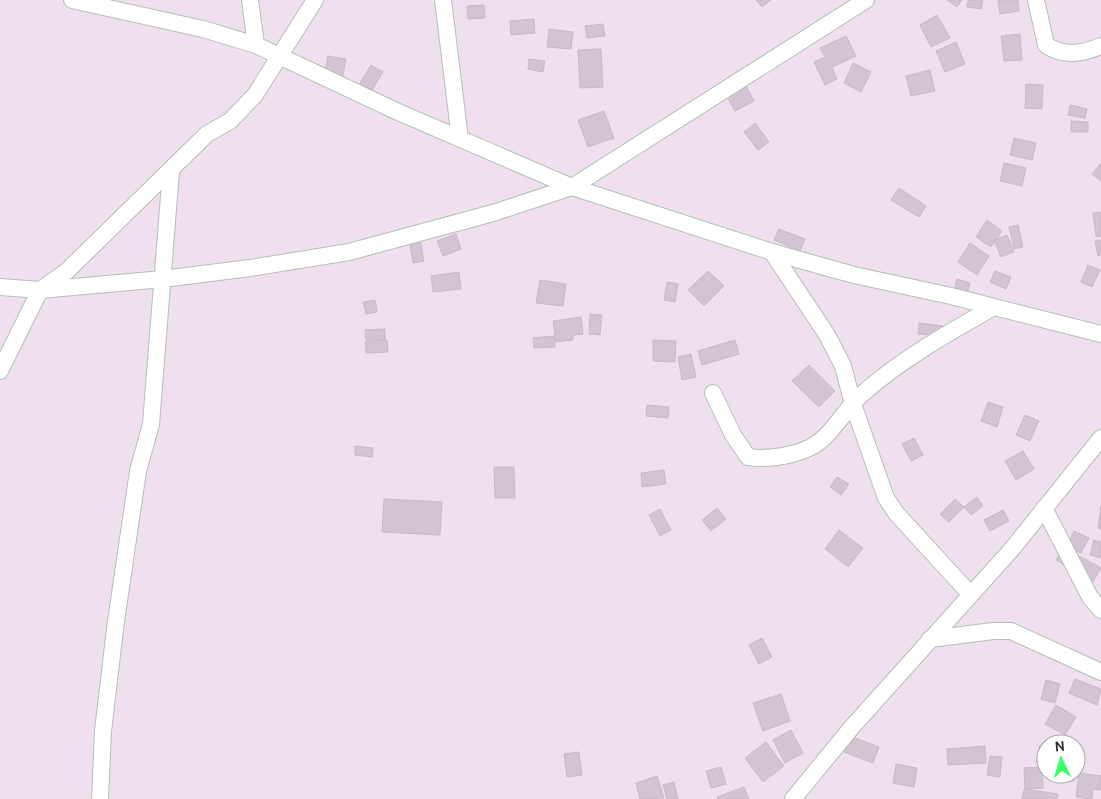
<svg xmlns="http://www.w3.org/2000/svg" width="1101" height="799" viewBox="0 0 1101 799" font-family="Cabin,sans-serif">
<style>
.building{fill:#d2c4d2;stroke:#cbb8ca}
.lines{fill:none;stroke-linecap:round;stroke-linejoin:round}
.street-casing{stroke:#b3c1b6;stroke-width:18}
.street{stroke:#fff;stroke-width:16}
</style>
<rect width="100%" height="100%" fill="#efdfef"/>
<path class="building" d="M756,0H771L762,7Z
M947,0H962L957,7Z
M968,0H983L981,9L967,7Z
M998,0H1018L1019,11L1000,14Z
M484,5L485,18L468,19L467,6Z
M937,15L950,38L931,47L920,25Z
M534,19L535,33L511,35L510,21Z
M603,24L605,36L587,38L585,26Z
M549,29L573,32L571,49L547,47Z
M1020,34L1022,60L1004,61L1001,36Z
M846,36L856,56L832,67L837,79L825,85L814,62L825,57L820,48Z
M956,42L965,64L945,72L936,51Z
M601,49L603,87L580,88L578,50Z
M328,56L346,59L342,80L324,77Z
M529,59L545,61L543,72L528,69Z
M853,63L871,72L861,92L844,83Z
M371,65L383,72L372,90L360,83Z
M930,70L935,91L911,96L906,76Z
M1026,84L1043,85L1042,109L1025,108Z
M746,86L754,101L735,111L727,97Z
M1070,105L1087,109L1085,118L1068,115Z
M604,111L614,138L588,147L578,120Z
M1071,121L1088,122V132H1071Z
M755,123L769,142L758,150L744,132Z
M1014,138L1036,143L1032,160L1010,155Z
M1004,163L1026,168L1022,186L1000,181Z
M1101,163V181L1092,174Z
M899,188L926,206L919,217L891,200Z
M1101,212V236L1096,237L1093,213Z
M987,220L1002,231L991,247L976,237Z
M1018,225L1023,247L1014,249L1009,227Z
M779,229L805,239L800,251L774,240Z
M456,234L461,249L443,256L437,241Z
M1007,235L1014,252L1001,257L994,240Z
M1101,240V255L1098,256L1095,241Z
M421,243L424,261L413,263L410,245Z
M970,243L989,256L977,275L958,262Z
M1088,265L1100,270L1092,287L1081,282Z
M708,271L724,286L704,306L688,290Z
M995,271L1011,277L1006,289L990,282Z
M459,272L461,289L433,292L431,276Z
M957,279L970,283L967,294L954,291Z
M540,280L566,284L563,306L536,303Z
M667,282L678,284L675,302L664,300Z
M375,300L377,312L366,314L363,302Z
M590,314L602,315L600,335L589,334Z
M581,317L583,334L573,335V340L556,342L553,321Z
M919,323L943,326L942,336L918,334Z
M385,329V340H366L365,330Z
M554,336L555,347L534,348L533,338Z
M387,340L388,352L366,353L365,342Z
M653,340L676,341L675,362L653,361Z
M735,340L739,354L702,365L698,351Z
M691,354L696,377L682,380L678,357Z
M809,365L835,391L819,407L792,381Z
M988,402L1003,407L997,427L981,421Z
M647,405L669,407L668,418L646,416Z
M1025,415L1039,421L1030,441L1016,435Z
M914,438L923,455L911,461L902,444Z
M355,446L373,448L372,457L355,455Z
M1023,451L1034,469L1016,480L1005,461Z
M494,467H514L515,498H495Z
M664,470L666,484L642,487L641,473Z
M837,477L849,484L841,495L830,487Z
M977,497L983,506L971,515L964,507Z
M384,499L442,502L440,535L382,532Z
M955,499L964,507L949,522L940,514Z
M1101,505V529L1098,528Z
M717,508L726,519L711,531L702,520Z
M660,509L671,530L660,536L649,515Z
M1003,510L1009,521L990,531L984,520Z
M839,530L863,548L848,567L825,549Z
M1074,531L1089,538L1081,553L1067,547Z
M1094,540L1101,542V558L1090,555Z
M1063,547L1101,568L1093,582L1056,560Z
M762,638L772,657L759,664L749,645Z
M1075,679L1101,689L1097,705L1069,693Z
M1046,680L1060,684L1055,703L1041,699Z
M781,694L790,721L763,731L753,703Z
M1056,705L1076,717L1065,735L1045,724Z
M791,730L803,753L785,763L773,740Z
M850,736L879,747L873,763L844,752Z
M766,742L784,766L763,782L745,758Z
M1040,745L1046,747V764L1036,762Z
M985,746L986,763L948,765L947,749Z
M579,752L582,775L567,777L564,754Z
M990,756L1002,757L1000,777L987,775Z
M896,764L917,768L914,787L893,783Z
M721,767L726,784L711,788L706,771Z
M1042,767L1043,788L1025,789L1024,768Z
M1079,773L1101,776V790L1093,789L1092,799L1076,797Z
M1054,774H1074V781L1054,780Z
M657,776L664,798L640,799L636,783Z
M674,782L678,799H667L663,785Z
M744,787L749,799H718L717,797Z
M1024,789L1058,794L1057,799H1022Z"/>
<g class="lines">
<g class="street-casing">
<path id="street" d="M72,0L203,29L256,45L396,111L572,187L772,252L854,275L951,296L1101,334
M250,0L256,45
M443,0L460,139
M1036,0L1046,45C1064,57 1081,54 1101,46
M772,252L827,335L843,366L853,404L886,498L896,513L970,594
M0,287L40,290L163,279L250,268L349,252L493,213L572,187L866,0
M0,371L40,290L67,271L207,134L230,121L255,95L315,0
M713,393L733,435L748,457C766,460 794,456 811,447C830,438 845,409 861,395C900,360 948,333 994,307
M1044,508L1090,597L1101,610
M930,639L993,631H1011L1101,672
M100,799L103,731L116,621L138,471L151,424L171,171
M793,799L852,727L1012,549L1101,438"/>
</g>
<use href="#street" class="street"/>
</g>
<g transform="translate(1061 759) rotate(355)"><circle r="24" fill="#ffffff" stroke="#ababab"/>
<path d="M0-4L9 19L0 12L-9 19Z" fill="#3dff68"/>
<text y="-8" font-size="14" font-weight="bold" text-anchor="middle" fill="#2d2d2d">N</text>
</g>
</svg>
